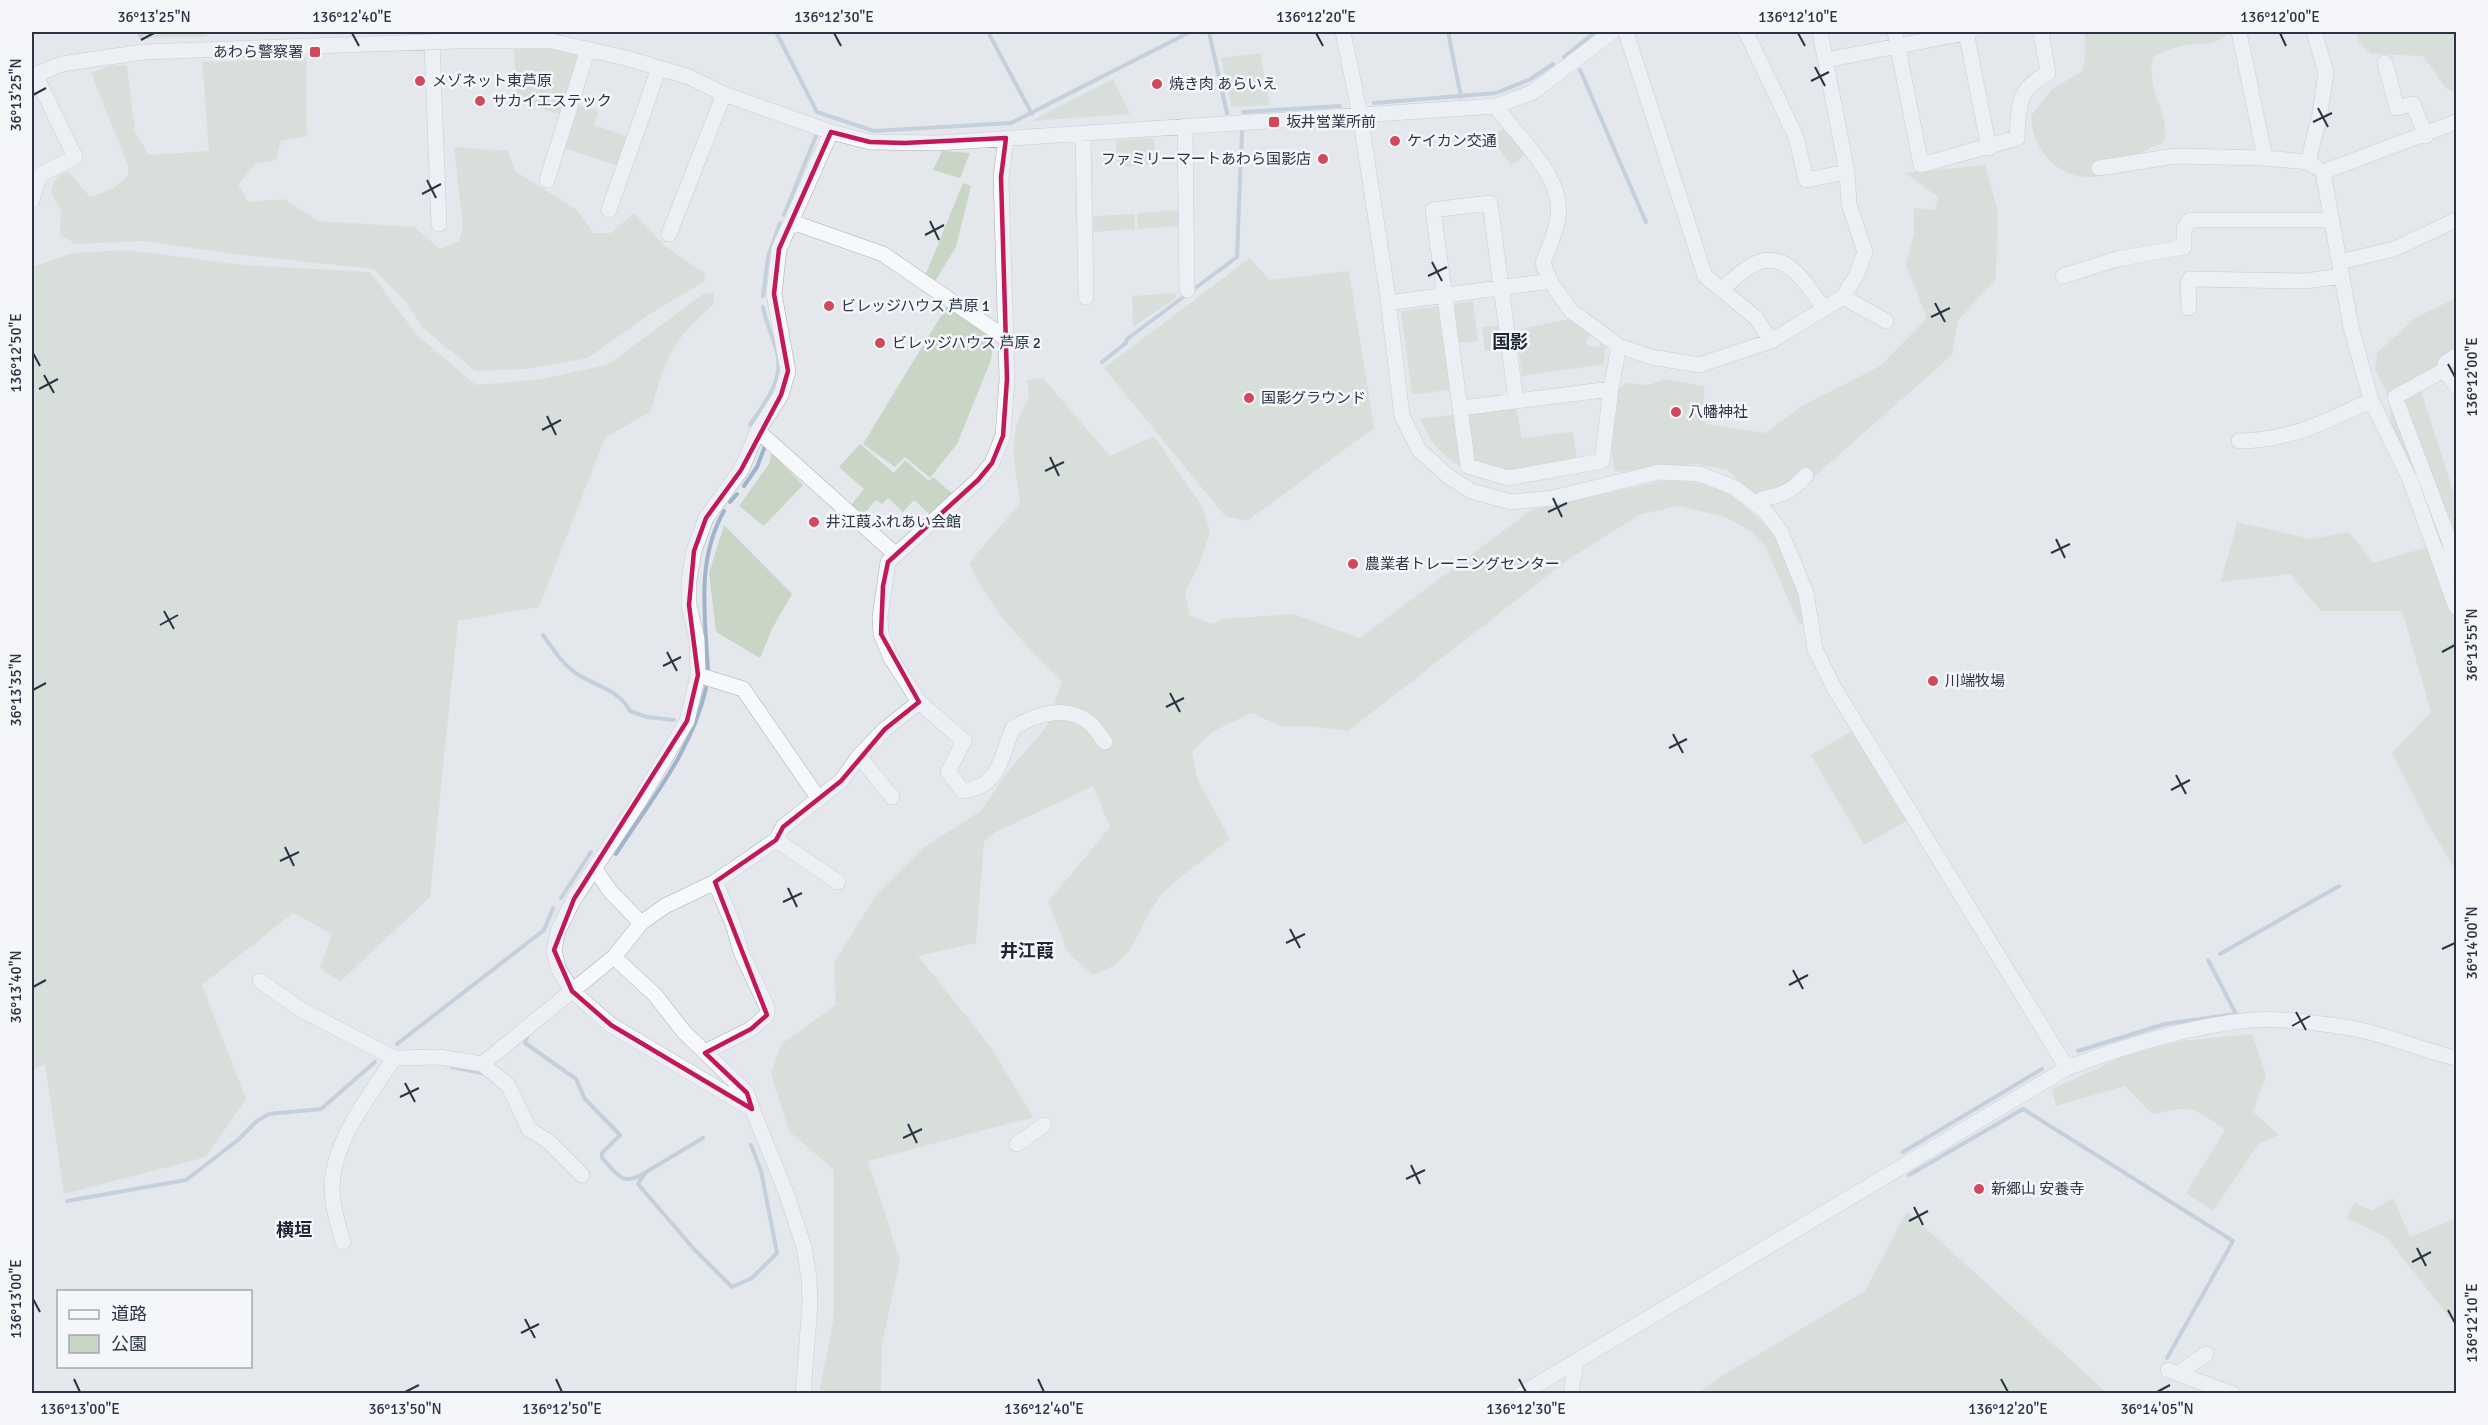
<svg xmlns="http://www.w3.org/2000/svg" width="2488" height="1425" viewBox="0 0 2488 1425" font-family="Signika,'Noto Sans JP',sans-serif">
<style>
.green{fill:#c9d6c5}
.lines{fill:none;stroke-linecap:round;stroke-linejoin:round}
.stream{stroke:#9fb4cc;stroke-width:4}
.minor-casing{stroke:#a9aeb7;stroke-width:16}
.minor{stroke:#f7f8fa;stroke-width:15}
.marked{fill:none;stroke:#c2185b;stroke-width:4.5;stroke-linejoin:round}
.ticks{fill:none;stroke:#2b3445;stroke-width:2}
.poi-dot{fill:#d1495b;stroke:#f4f6f9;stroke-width:2}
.labels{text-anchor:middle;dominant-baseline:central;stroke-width:5;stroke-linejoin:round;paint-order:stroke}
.poi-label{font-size:15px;fill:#2b3445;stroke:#f4f6f9;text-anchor:start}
.quarter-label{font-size:18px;font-weight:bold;fill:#1d2536;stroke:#f4f6f9}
.neatline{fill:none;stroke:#2b3445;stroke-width:2}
.ticks-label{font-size:15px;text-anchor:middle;fill:#2b3445}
</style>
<rect width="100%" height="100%" fill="#e4e7ec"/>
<path class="green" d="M141,32H205L208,37L144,38Z
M2085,32H2230C2209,49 2207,41 2185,45C2174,47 2163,52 2153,57C2145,92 2171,113 2164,142C2156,146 2147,149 2139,155C2130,161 2122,169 2112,173C2082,185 2048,171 2036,139C2033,133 2032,124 2031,116L2051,90L2082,71L2085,58Z
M2357,32H2456V94L2445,87L2423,56L2371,54L2358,41Z
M514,47L556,48L581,54L559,114L517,101Z
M1260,53L1270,105L1232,107L1221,58Z
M306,58L307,136L281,141L276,160L256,164L238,184L248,202L284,199L318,221L414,227L440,249L459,242L463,226L454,147L508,151L515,171L577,210L593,233H611L634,213L664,245L705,274L704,282L648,315L588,358L527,369L475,371L423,328L406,302L374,269L234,254L143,241L75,244L60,234L61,209L51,193C53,180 57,174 69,172L90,197L112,189L128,176V165L91,73L108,66L127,65L135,132L149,155L209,151L202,62Z
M1113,79L1130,114L1031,121Z
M579,105L598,111L594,125L628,137L618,166L564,148Z
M1504,129L1526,154L1511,165L1490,137Z
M1154,138L1155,165L1117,167L1116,140Z
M942,151L970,153L960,178L933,170Z
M1985,165L1998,211L1996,279L1958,320L1952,355L1800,489L1759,495L1745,487L1728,470L1695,464L1615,472L1610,447L1617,390L1626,383L1648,385L1666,379L1704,386L1705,424L1766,433L1802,406L1880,366L1927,318L1906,265L1914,233V208L1935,210L1938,197L1905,173Z
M963,183L971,186L956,247L935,281L925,276Z
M1180,210L1181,226L1138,229L1137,213Z
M1134,214L1135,229L1094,232L1093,216Z
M127,250L245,265L370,272L417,335L476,385L543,379L609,364L703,294L715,292L713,305C670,342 666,359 651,411L605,438L539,607L458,621L430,897L340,982L320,968L332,934L293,913L202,985L246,1099L206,1157L64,1194L45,1064L32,1070V267L73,253Z
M1250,258L1269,280L1349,271L1374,428L1247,521L1225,516L1104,368Z
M1175,293L1176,298L1133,327L1132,296Z
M2456,298V354L2420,388L2456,500V871L2430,828L2392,753L2431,712L2402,611H2321L2290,574L2221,582L2237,522L2311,539L2349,532L2373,563L2428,547L2439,526L2427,494L2400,460L2391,431L2390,398L2375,370L2377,353L2415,318Z
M1473,301L1478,341L1458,343L1452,304Z
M947,306L994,339L991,360L957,444L930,478L905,457L895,467L863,444Z
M1442,306L1453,389L1412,395L1401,311Z
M1570,319L1591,334L1586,341L1588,346L1597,347L1602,343L1605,348L1604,364L1522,376L1516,330Z
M1502,325L1505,349L1485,351L1482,327Z
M1043,378L1110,456L1154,436L1203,508L1210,532L1199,565L1185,592L1190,616L1213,624L1222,619L1293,614L1360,638L1531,510L1668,480L1706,484L1729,494L1761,520L1781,546L1802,601L1804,623L1800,625L1795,615L1765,546L1749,530L1725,517L1679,506L1641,514L1569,559L1348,731L1309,726L1284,727L1251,713L1212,732L1192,752L1198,781L1230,839C1213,853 1170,883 1158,899C1135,931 1138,960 1093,975L1068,953L1048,902L1110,827L1093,786L996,832L984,842L976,943L918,956L990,1046L1033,1117L868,1161L900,1260L882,1344L881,1393H819L834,1316V1170L789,1131L771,1074L781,1044L836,1005L834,963L876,895L923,848L982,810L1005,775L1047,726L1062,681C1023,643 993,613 969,563L1020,503C1015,464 1005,434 1029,399L1027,380Z
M1515,404L1522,438L1573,432L1577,461L1509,473L1474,463L1465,411Z
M1457,414L1464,468C1442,457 1430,441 1420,419Z
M860,444L894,473L905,460L929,481L933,477L954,495L934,518L914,500L903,512L888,498L882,504L876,500L863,515L851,505L864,489L839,467Z
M772,453L803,485L764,526L739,506L769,464Z
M724,525L792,594L773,627L760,658L716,632L709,573Z
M1852,731L1906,821L1864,845L1811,755Z
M2252,1034L2266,1075L2253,1112L2279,1135L2259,1143L2213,1211L2186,1193L2225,1130C2190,1105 2193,1106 2152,1114L2125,1086L2056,1106L2052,1089L2122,1057L2181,1041Z
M2393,1198L2410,1237L2456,1218V1326L2387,1238L2347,1218L2354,1202L2372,1211Z
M1907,1211L2107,1393H1697L1725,1374L1865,1291Z"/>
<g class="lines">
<path class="stream" d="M138,32L142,38
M776,32L817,112L874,131L1011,123L1190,32
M988,32L1032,114
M1209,32L1227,113
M1448,32L1461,97
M1564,57L1595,32
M1580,70L1646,222
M1374,103L1496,93L1531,79L1553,64
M1243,112L1340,106
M784,215L816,136
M763,296L768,257L780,223
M1102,362L1126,343L1127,339L1237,257L1242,130
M750,425C763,405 782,383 778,357C775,341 766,324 763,307
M744,486L757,467L765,446
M730,502L737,494
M543,635C553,649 562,664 577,674C596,686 619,690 630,711L647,717L674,720
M708,670C705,615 696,560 724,511
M616,854C650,801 692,751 706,688
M561,898L591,852
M2220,954L2339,886
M527,1037L525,1043L576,1079L585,1099L620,1135L602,1153V1158C618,1175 622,1187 645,1173
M397,1044L544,930L553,908
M2078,1051L2165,1024L2236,1014L2208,960
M452,1067L482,1073
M703,1138L646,1172L638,1184L693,1248L732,1287L752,1278L777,1253L761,1171L751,1145
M1903,1152L2042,1069
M1909,1175L2023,1109L2233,1241L2167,1358
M67,1201L186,1180L238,1140L257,1121L269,1114L321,1109L375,1062"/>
<g class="minor-casing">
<path id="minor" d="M1343,32L1360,115L1387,291L1402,416L1419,450L1448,476L1471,491L1511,502L1553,498L1659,472L1700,474L1735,488L1766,512L1781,532L1806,593L1815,649L1833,686L2067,1068
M1626,32L1705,276L1756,318L1771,341
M1746,32L1796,137L1806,180L1847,172
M1895,32L1921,165L2017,138C2019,105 2017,89 2048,73L2041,32
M1966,32L1989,148
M2239,32L2265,158L2308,162
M2314,32L2326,72L2320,114L2308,162L2316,167
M432,43L439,224
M1826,60L1970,32
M2385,63L2397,108L2413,104L2426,136
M32,76L62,64L143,52L456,41H551L626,58L689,77L724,94L831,132L870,142L938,143L1496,106L1533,92L1612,32
M1496,106C1518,139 1564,175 1558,218C1556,233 1548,249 1543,263L1550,281L1571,311L1619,346L1651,357L1699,365L1771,341L1843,297L1856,276L1865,252L1849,204L1847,172L1820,32
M2456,122L2323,172L2351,327L2371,400L2410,480L2456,607
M1185,126L1187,290
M1083,134L1086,297
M1006,138L1001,177L1007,379L1003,436L992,463L978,480L888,562L880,617L881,634L891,658L919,702L964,741L948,772L963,791C1001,786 1000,758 1013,728C1036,714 1066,704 1090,723C1095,727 1100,736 1105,742
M2099,168L2175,156L2265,158
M547,180L588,49
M32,200L40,175L75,157L35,74
M609,210L659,68
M792,222L883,254L1004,337
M669,234L724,94
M2340,262L2394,249L2456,220
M2063,276L2117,259L2184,247V229L2190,220H2332
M1721,290C1732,281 1745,267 1759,262C1789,251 1810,289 1824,309
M1843,297L1886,321
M1388,303L1550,281
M2189,308L2188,283L2190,279L2306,281L2342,276
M2456,356L2445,363L2444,370L2395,397L2449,540L2456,571
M2444,370L2456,386
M1516,400L1490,203L1433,210L1468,466L1508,478L1602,461L1611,389L1619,346
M1461,408L1611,389
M758,431L895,554
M2239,441C2288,441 2328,421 2371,400
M1762,499C1782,495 1793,491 1806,475
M698,675L743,689L819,799
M859,756L892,797
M776,840L838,882
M595,869L610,891L641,923
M614,957L655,995L684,1032L747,1093L752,1109
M260,981L300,1009L394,1058L439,1057L482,1064L614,957L641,923L665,906L715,882L776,840L783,827L841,781L859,756L885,729L919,702
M705,1052L751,1029L767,1015V1007L741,952L733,924L715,882
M482,1064L508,1085L529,1129L549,1142L582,1175
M1017,1144L1044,1125
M343,1242C339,1229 335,1215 333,1201C325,1149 368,1099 394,1058
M2168,1370L2233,1394
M2179,1373L2206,1354
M803,1394L810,1304L809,1278L804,1247L786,1192L752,1109L611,1025L572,991L558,968L554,950L558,931L574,899L640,800L687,721L698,675L697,639L689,605V580L694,551L706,518L741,470L758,431L781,395L788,371L774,294L779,249L831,132
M1521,1394L2067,1068C2126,1046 2188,1026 2251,1020C2278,1018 2311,1022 2338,1026C2378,1031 2417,1049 2456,1058
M1571,1394L1576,1361"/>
</g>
<use href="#minor" class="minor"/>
</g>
<path d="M0 0H2488V1425H0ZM831,132L870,142L904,143L1006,138L1001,177L1007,379L1003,436L992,463L978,480L888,562L883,586L881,634L919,702L885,729L841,781L783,827L776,840L715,882L767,1015L751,1029L705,1053L747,1093L752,1109L611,1025L572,991L554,950L574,899L687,721L698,675L689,605L694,551L706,518L741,470L781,395L788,371L774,294L779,249Z" fill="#e4e7ec" fill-opacity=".55" fill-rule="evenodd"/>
<path class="marked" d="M831,132L870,142L904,143L1006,138L1001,177L1007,379L1003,436L992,463L978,480L888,562L883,586L881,634L919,702L885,729L841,781L783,827L776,840L715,882L767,1015L751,1029L705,1053L747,1093L752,1109L611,1025L572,991L554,950L574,899L687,721L698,675L689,605L694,551L706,518L741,470L781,395L788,371L774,294L779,249Z"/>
<path class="ticks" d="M352,33L359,46M834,33L841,46M1316,33L1323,46M1798,33L1805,46M2280,33L2286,46M141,40L154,33M1815,67L1825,86M1811,81L1829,72M33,95L46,88M2318,108L2328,127M2313,122L2332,113M427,180L436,198M422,194L441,184M930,221L939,240M925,235L944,225M1432,262L1442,281M1428,276L1447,267M1935,303L1945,322M1931,317L1950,308M33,353L40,366M2448,364L2455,377M44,375L54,393M39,389L58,379M547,416L556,435M542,430L561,420M1050,457L1059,476M1045,471L1064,462M1553,498L1562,517M1548,512L1567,503M2056,539L2065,558M2051,553L2070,544M164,611L174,629M160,625L178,615M667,652L677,671M2442,652L2455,645M663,666L681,657M33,690L46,683M1170,693L1180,712M1166,707L1184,698M1673,734L1683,753M1669,748L1687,739M2176,775L2186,794M2171,790L2190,780M285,847L294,866M280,861L299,852M788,888L797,907M783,902L802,893M1290,929L1300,948M1286,943L1305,934M2442,949L2455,943M1793,970L1803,989M1789,985L1808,975M33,987L46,980M2296,1012L2306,1030M2292,1026L2310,1016M405,1083L415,1102M400,1097L419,1088M908,1124L917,1143M903,1138L922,1129M1411,1165L1420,1184M1406,1179L1425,1170M1914,1207L1923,1225M1909,1221L1928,1211M2417,1248L2426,1266M2412,1262L2431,1252M33,1299L40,1312M2448,1310L2455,1323M525,1319L535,1338M521,1333L539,1324M74,1379L80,1392M556,1379L562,1392M1038,1379L1044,1392M1519,1379L1526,1392M2001,1379L2008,1392M405,1392L419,1385M2157,1392L2170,1385"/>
<g class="poi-dot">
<rect x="309" y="46" width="12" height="12" rx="3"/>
<circle cx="420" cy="81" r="6"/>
<circle cx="1157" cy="84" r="6"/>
<circle cx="480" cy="101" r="6"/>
<rect x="1268" y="116" width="12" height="12" rx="3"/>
<circle cx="1395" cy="141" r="6"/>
<circle cx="1323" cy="159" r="6"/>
<circle cx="829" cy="306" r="6"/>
<circle cx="880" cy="343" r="6"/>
<circle cx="1249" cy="398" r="6"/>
<circle cx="1676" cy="412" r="6"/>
<circle cx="814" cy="522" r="6"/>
<circle cx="1353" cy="564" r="6"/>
<circle cx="1933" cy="681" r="6"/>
<circle cx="1979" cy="1189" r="6"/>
</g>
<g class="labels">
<g class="poi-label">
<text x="303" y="52" text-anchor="end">あわら警察署</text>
<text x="432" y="81">メゾネット東芦原</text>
<text x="1169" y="84">焼き肉 あらいえ</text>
<text x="492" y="101">サカイエステック</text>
<text x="1286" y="122">坂井営業所前</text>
<text x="1407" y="141">ケイカン交通</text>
<text x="1311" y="159" text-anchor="end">ファミリーマートあわら国影店</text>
<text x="841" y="306">ビレッジハウス 芦原 1</text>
<text x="892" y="343">ビレッジハウス 芦原 2</text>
<text x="1261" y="398">国影グラウンド</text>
<text x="1688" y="412">八幡神社</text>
<text x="826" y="522">井江葭ふれあい会館</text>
<text x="1365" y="564">農業者トレーニングセンター</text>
<text x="1945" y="681">川端牧場</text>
<text x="1991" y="1189">新郷山 安養寺</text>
</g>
<g class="quarter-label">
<text x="1510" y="342">国影</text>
<text x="1027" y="951">井江葭</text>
<text x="294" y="1230">横垣</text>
</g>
</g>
<rect width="2488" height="1425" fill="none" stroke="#f4f6f9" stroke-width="66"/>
<rect x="57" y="1290" width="195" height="78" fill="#f4f6f9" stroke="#a4a8b1" stroke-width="1.5"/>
<rect x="69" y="1310" width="30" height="9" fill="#f7f8fa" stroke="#a4a8b1" stroke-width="1.5"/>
<text x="111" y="1320" font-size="18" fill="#2b3445">道路</text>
<rect x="69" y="1335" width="30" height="18" fill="#c9d6c5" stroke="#a4a8b1" stroke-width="1.5"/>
<text x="111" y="1350" font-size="18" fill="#2b3445">公園</text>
<rect x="33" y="33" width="2422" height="1359" class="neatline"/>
<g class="ticks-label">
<text x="154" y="22">36°13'25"N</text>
<text x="352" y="22">136°12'40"E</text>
<text x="834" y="22">136°12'30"E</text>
<text x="1316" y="22">136°12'20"E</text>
<text x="1798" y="22">136°12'10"E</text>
<text x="2280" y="22">136°12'00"E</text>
<text transform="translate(16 95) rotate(-90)" y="5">36°13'25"N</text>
<text transform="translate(16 353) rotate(-90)" y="5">136°12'50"E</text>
<text transform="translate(2472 377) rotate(-90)" y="5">136°12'00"E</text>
<text transform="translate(2472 645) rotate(-90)" y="5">36°13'55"N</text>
<text transform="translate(16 690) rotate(-90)" y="5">36°13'35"N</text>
<text transform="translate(2472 943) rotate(-90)" y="5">36°14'00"N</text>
<text transform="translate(16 987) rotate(-90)" y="5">36°13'40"N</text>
<text transform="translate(16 1299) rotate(-90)" y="5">136°13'00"E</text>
<text transform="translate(2472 1323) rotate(-90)" y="5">136°12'10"E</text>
<text x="80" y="1414">136°13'00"E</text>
<text x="405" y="1414">36°13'50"N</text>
<text x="562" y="1414">136°12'50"E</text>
<text x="1044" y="1414">136°12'40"E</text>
<text x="1526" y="1414">136°12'30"E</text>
<text x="2008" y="1414">136°12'20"E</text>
<text x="2157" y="1414">36°14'05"N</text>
</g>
</svg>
